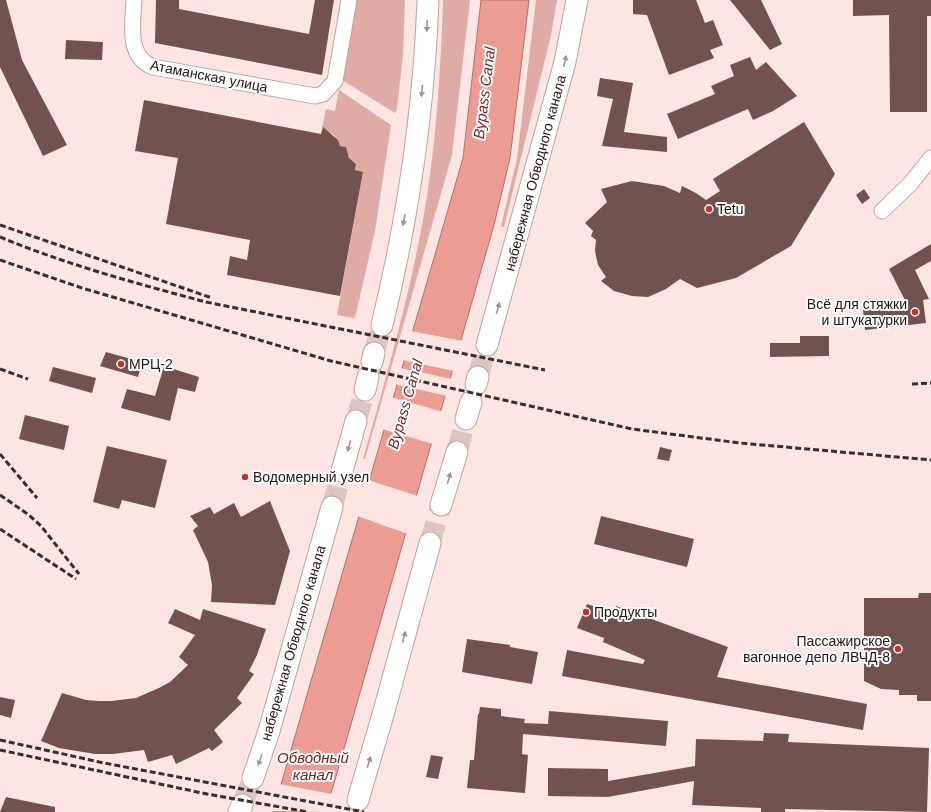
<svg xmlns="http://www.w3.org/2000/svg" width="931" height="812" viewBox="0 0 931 812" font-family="Helvetica,sans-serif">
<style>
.green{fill:#dfaca5}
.water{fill:#ec9c92;stroke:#af746c}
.pier{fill:#fce5e2}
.building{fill:#71524e}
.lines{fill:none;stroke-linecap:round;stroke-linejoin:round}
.secondary-tunnel{stroke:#dbc6c3;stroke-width:21;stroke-dasharray:21 10;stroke-linecap:butt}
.street-casing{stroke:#c4a19c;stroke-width:17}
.secondary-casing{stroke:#c4a19c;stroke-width:23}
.street{stroke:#fff;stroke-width:15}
.secondary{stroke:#fff;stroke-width:21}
.rail{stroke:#3a2d2b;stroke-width:3;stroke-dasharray:6 3;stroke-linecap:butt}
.oneway{fill:#9b9695}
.poi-dot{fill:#c1322d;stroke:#fff;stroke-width:1.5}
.labels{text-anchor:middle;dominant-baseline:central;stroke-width:4;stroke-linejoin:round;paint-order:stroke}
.street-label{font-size:14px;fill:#211513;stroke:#fff}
.poi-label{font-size:14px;fill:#211513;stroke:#fff;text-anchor:start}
.water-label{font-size:15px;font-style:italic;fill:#7c201c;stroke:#fff}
</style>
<rect width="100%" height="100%" fill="#fce5e2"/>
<path class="green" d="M357,0H405L403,54L397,109L395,113L342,80Z
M443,0H470L452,155L365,459H363C388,371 414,281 428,190C437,127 441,64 443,0Z
M536,0H557L551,35L504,227L501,226L517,159Z
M339,90L391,125L375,231L355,318L337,315L363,172L355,170L356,164L349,158L346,147L340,146L334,135L322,128L326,109L335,111Z"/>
<path class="water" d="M481,0H529L510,158L494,225L333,787L324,812H273L463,158Z"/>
<path class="pier" d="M411,331L463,341L454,371L402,360Z
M400,368L452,379L447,396L395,384Z
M391,397L443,412L433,444L382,429Z
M368,480L418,496L408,534L357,516Z
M279,784L332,794L326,812L271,811Z"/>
<path class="building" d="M0,0H6L22,60L67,145L43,156L0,67Z
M156,0H179V9L309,34L315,0H334L322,75L155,43Z
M633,0H696L705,23L713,20L723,45L710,50L714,58L669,75L647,15L633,14Z
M730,0H761L782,44L770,50Z
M853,0H931V16H927V112H890L889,15L853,16Z
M66,40L103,42L102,60L65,59Z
M750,57L756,70L766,62L797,96L773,111L753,120L748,109L678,139L667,114L715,94L711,86L734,76L730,65Z
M600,78L633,83L624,132L667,137V152L602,146L613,99L597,96Z
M144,100L321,134L323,127L338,140L340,146L346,147L349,158L356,164L355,170L363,172L340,296L227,275L230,256L247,260L250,240L166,224L178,158L135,151Z
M804,122L835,174L791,246L736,278L697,288L680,279L666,289L648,297L632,296L614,291L601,281L606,277L598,265L595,251L596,240L591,236L593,231L585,223L607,202L601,189L632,181L664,186L680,193L682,186L696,193L706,200L720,191L713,179Z
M864,189L870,198L862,204L856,195Z
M931,244V261L915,270L929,299L923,300L926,323L865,330L863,310L908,306L889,269Z
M800,336H829V356L770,357V343H800Z
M106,352L142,362L138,377L100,366Z
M164,366L199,377L195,392L178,388L170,421L121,408L127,389L155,396Z
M53,367L96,378L92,393L49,381Z
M25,415L69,426L64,450L19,439Z
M107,446L167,460L155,508L122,500L119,509L93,502Z
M660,447L672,450L669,461L657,459Z
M270,501L290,551L275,605L211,602L212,585L208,562L193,530L198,526L190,516L210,507L214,514L234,503L241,517Z
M601,516L694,539L687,567L594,544Z
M919,593H931V701H917V695H899V690L881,689L864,681V598H918Z
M587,604L614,613L616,606L728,647L717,677L867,704L863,730L562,676L567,650L643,664L645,660L603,642L604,638L577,628Z
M175,609L200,620L203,609L266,629L257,655L249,671L254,674L237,698L242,703L214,730L223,742L212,751L209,748L176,764L172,755L148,762L144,750L113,754H95L59,748L41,741L62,693L86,700L99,701H111L136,698L159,688L170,682L188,665L179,657L195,635L168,623Z
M467,639L510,645V647L538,652L532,684L462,672Z
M0,697L15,700L11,718L0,715Z
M480,707L501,709V716L525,719L524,723L548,724L549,711L668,721L666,746L523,734L522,754L528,755L525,793L467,788L470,760H474L478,714H479Z
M764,733L789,734L788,742L929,748L927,812L785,809V812H761V808L692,805L694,781L608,797L548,796V768L608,769V781L695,766L696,739L763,741Z
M431,755L443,757L438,779L426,777Z
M6,797L55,807V812H0Z"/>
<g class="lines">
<path class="secondary-tunnel" d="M374,353L382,325
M478,377L487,345
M356,421L365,390
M457,452L466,419
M332,507L342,471
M430,543L441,505
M242,805L253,778"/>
<g class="street-casing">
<path id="street" d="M134,0C133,24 126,56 153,67L315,96L323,94L335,81L349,0
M882,211L910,184L931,158"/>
</g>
<g class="secondary-casing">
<path id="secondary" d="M382,325C408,218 424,110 428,0
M487,345L565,62L577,0
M372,362L374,353
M476,384L478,377
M365,390L368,377
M466,419L471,402
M342,471L356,421
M441,505L457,452
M253,778L269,731L332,507
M358,800L384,711L430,543
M239,812L242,805"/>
</g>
<use href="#street" class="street"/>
<use href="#secondary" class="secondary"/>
<path class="rail" d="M0,225L212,298
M0,237C65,264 138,284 206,302L545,370
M0,260L82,288L331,361L632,429L740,443L931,460
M0,369L28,379
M912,384L931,383
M0,454L37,498
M0,495L29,515L41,526L79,574
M0,529L76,579
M0,740L104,763L364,812
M0,750L207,794L308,812"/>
</g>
<defs><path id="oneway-solid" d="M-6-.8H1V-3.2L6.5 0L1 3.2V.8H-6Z"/></defs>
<g class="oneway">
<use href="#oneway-solid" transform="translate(427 26) rotate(92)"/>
<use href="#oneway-solid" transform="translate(565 61) rotate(-78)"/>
<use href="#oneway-solid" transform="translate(422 91) rotate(96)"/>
<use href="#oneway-solid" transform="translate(404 220) rotate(100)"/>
<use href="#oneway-solid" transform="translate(498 308) rotate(-74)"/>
<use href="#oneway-solid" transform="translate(349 446) rotate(106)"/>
<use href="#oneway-solid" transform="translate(449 478) rotate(-74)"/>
<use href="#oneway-solid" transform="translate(404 637) rotate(-75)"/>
<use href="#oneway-solid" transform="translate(260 760) rotate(108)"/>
<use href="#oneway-solid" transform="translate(369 762) rotate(-73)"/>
</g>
<g class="poi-dot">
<circle cx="709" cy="209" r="4"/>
<circle cx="915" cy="312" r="4"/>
<circle cx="121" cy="364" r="4"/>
<circle cx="245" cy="477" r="4"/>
<circle cx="586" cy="612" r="4"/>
<circle cx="898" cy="649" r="4"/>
</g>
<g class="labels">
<g class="street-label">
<text transform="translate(209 76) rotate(11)">Атаманская улица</text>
<text transform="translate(535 173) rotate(-75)">набережная Обводного канала</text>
<text transform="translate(293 643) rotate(-74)">набережная Обводного канала</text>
</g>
<g class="poi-label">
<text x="717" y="209">Tetu</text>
<text x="907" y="304" text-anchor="end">Всё для стяжки<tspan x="907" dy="16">и штукатурки</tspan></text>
<text x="129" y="364">МРЦ-2</text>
<text x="253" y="477">Водомерный узел</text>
<text x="594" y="612">Продукты</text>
<text x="890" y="641" text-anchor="end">Пассажирское<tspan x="890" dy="16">вагонное депо ЛВЧД-8</tspan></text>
</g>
<g class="water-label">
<text transform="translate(484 93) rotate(-83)">Bypass Canal</text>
<text transform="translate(405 404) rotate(-74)">Bypass Canal</text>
<text x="313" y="757">Обводный<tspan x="313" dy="17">канал</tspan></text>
</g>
</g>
</svg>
